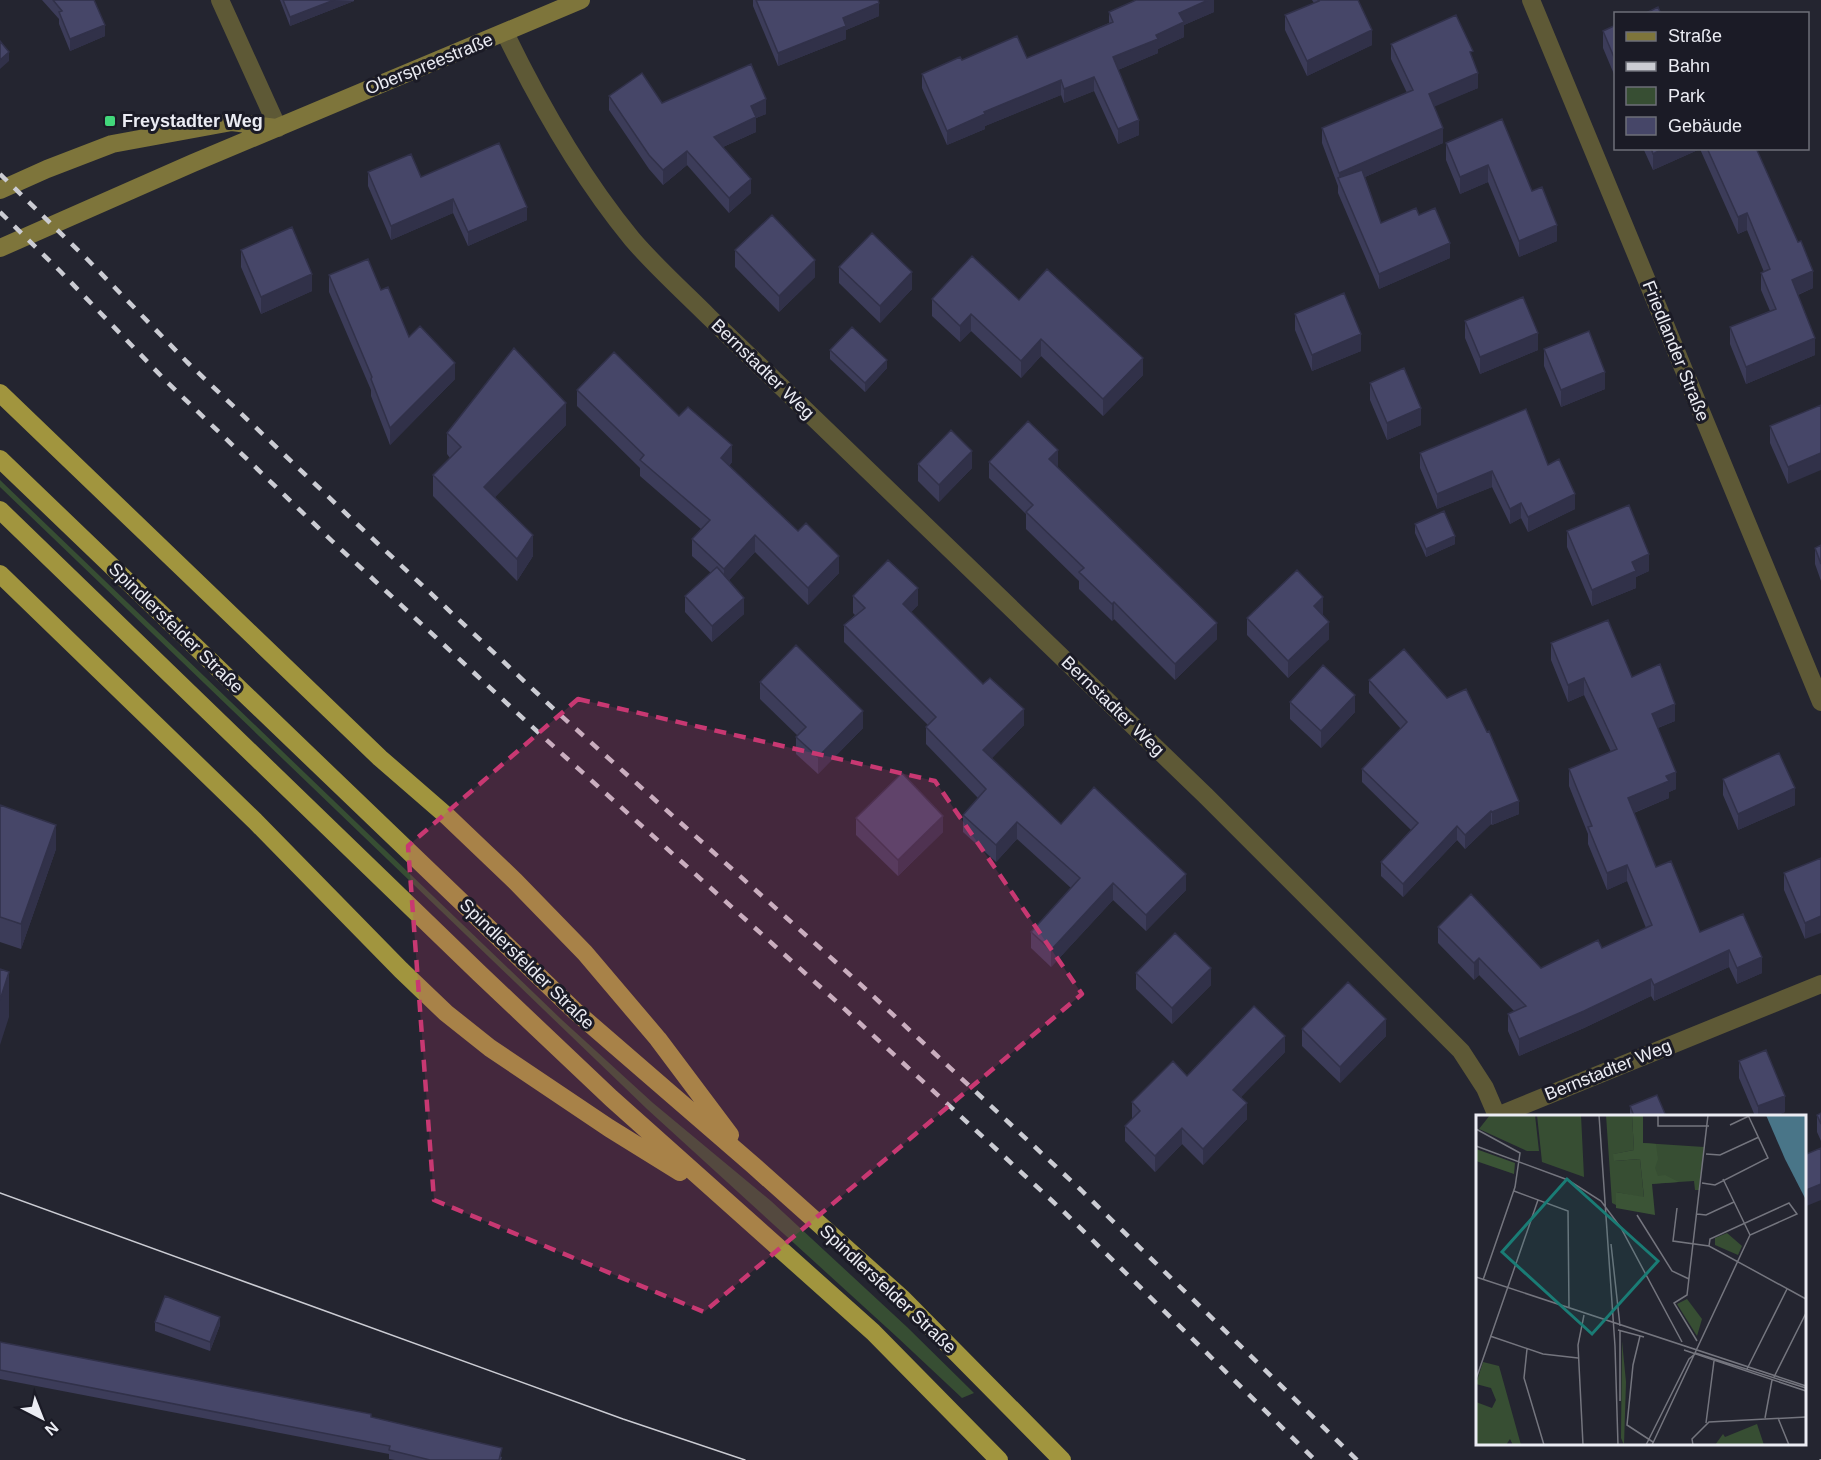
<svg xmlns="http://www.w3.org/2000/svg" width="1821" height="1460" viewBox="0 0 1821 1460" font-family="Arial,sans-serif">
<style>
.green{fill:#374e33}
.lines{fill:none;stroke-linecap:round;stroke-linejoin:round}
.minor{stroke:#5e5936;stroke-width:18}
.secondary{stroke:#7e753b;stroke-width:18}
.trunk{stroke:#a1953e;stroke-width:18}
.tram{stroke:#cbccd3;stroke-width:1.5}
.rail{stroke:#cbccd3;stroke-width:4.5;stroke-dasharray:10 10;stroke-linecap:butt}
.wall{fill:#3c3c59}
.shaded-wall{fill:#313149}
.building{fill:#464668;stroke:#313149;stroke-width:1.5}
.marked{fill:#c83872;fill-opacity:0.2;stroke:#c83872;stroke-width:4.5;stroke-dasharray:12 8;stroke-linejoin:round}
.poi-dot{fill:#42d77b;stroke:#1b1b26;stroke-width:2}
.labels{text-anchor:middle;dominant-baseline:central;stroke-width:6;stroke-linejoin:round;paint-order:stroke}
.street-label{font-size:18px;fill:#ebecf3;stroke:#1b1b26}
.poi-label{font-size:18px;font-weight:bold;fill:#ebecf3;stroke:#1b1b26;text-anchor:start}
.inset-road{fill:none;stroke:#74757e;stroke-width:1.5}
.view{fill:#1a7c75;fill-opacity:0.15;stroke:#1a7c75;stroke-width:3}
.inset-edge{fill:none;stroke:#ebecf3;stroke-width:3}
</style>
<rect width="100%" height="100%" fill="#242530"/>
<path class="green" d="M0,480L562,1020L653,1103L771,1201L907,1327L974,1393L962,1398L897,1337L647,1109L0,487Z"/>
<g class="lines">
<path class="minor" d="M220,0L278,128
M1531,0L1821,702
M505,33C540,105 580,176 632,239C655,266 683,291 709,317L1206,796L1461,1051L1485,1088L1497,1116L1821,984"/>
<path class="secondary" d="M0,190L47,169L112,144L232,122L276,128
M0,248L193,163L581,0"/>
<path class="trunk" d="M0,393L380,758L448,817L515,881L585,953L658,1039L730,1135
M0,459L575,1011L753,1165L903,1299L1062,1460
M0,510L479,973L611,1098L873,1332L999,1460
M0,574L255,821L401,970L446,1013L490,1048L609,1128L680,1172"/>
<path class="tram" d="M0,1193L623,1419L745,1460
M1820,1460H1821"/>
<path class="rail" d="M0,174L87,259L187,362L357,524L557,712L858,982L1081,1190L1357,1460
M0,212L60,271L166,381L332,541L541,735L837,1002L1062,1210L1315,1460"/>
</g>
<path class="wall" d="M42,0H94L105,36L70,51L59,24V19Z
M280,0H354V1L290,26Z
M753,0H878L879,16L846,30V39L778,66L753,6Z
M1214,0V12L1184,25V37L1158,49V53L1118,70L1139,135L1118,144L1094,91L1064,103L1061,95L985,126V129L947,145L922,88V74L962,60L1027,58L1109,23V12Z
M1312,0H1358L1372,45L1307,76L1285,30V15L1314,3Z
M1616,25V79L1603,48V31Z
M1391,44L1473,59L1478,88L1434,106L1443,143L1365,177L1381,223L1419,215L1450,258L1379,289L1338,193V186L1322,143V128L1407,93L1391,59Z
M609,96L662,103L766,114L756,118V132L723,147L751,193L729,213L687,165L663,185L649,169L609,110Z
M1446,143L1532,191L1557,241L1519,257L1488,182L1460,194L1446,160Z
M1643,148H1756L1813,288L1798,295L1815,355L1746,384L1730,344V327L1770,311L1761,290V273L1764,272L1747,230L1738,234L1700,149L1653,170Z
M368,172L421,177L527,220L468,246L453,213L391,240L368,186Z
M241,250L312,291L261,314L241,267Z
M735,250L815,277L779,312L735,267Z
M839,267L912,289L880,323L839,283Z
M329,275L381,290L409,337L455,379L390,445L371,396V390L329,292Z
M932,299L1019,300L1143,375L1103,416L1041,356L1021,378L971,331L960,342L932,316Z
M1295,314L1361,351L1312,371L1295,330Z
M1465,321L1538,350L1480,374L1465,338Z
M1544,349L1605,389L1561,407L1544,366Z
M830,350L887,368L865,392L830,359Z
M1370,383L1421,425L1387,440L1370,400Z
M577,390L679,416L732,462L729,466L839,573L808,605L755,552L729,580L744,614L712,642L685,612V596L711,573L692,556V539L701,529L640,476V468L577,406Z
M1821,405L1788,484L1770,443V426Z
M566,425L495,497L533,556L517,581L433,496V475L450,458L447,454V433Z
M1420,453L1548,465L1575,509L1528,532L1521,518L1510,524L1492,487L1437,509L1420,468Z
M989,462L1058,467H1057L1217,639L1175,680L1114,619L1112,621L1079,589V581L1026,529V514L989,478Z
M918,464L972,468L939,502L918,481Z
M1415,524L1455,544L1426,557L1415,533Z
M1567,531L1649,571L1636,577V588L1592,606L1567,547Z
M1821,545V581L1815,564V548Z
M853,596L918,605L911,612L1024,725L991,759L1061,824L1186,890L1146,931L1113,900L1051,967L1031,948V932L1071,888L1017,839L996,862L963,832V815L978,798L926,744V727L928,725L844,642V625L855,615L853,613Z
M1323,614L1322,615L1329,639L1288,678L1247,635V618Z
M1551,643L1632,677L1675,721L1658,728L1676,789L1669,792V798L1634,813L1656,867L1700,932L1743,914L1762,973L1737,984L1729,967L1654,1001L1651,996L1584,1028L1519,1056L1508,1031V1014L1514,1011L1479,975L1474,980L1438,943V927L1541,968L1602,948L1646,928L1627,881L1607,890L1588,844V834L1569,786V769L1611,752L1584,695L1568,702L1551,660Z
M1369,680L1519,814L1492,825L1491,824L1465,849L1457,840L1403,897L1381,876V862L1411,830L1362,782V769L1401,729L1369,693Z
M760,682L863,728L818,774L796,754V737L798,736L760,699Z
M1290,702L1355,712L1321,748L1290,719Z
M1723,779L1795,805L1738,830L1723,795Z
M0,805L56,849L21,949L0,942Z
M856,818L943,832L898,876L856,835Z
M1821,858L1805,939L1784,890V873Z
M1136,973L1211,985L1172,1024L1136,989Z
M1302,1029L1386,1036L1340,1083L1302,1046Z
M1285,1052L1241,1097L1247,1119L1203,1165L1182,1144L1155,1172L1125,1141V1126L1132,1119V1102L1187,1076Z
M1739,1061L1785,1112L1774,1116H1755L1739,1078Z
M1630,1106L1666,1116H1630Z
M1821,1113V1141L1817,1132V1115Z
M155,1322L220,1325L210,1351L155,1331Z
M0,1342L371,1417L502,1457L501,1460H395L389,1459V1454L0,1379Z"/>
<path class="shaded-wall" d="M334,0L354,1L290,26V17Z
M1208,0H1214V12L1184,25V37L1158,49V53L1113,72V57L1179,13Z
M879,3V16L846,30V39L778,66V53L843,18Z
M105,25V36L70,51V39Z
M1372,30V45L1307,76V61Z
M9,52V61L0,69V60Z
M1478,73V88L1429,109V94Z
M1094,77V91L1064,103V89Z
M1061,80V95L985,126V129L947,145V131L984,112Z
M766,99V114L756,118V132L714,151V137L751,106Z
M1139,120V135L1118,144V129Z
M1443,128V143L1342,187L1339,180V173Z
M1664,148H1700V149L1653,170V154Z
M687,151V165L663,185V170Z
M1488,165V182L1460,194V177Z
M751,179V193L729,213V198Z
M453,199V213L391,240V226Z
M527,207V220L468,246V232Z
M1747,213V230L1738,234V217Z
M1557,225V241L1519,257V241Z
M1450,243V258L1379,289V274Z
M815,260V277L779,312V296Z
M1813,271V288L1792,297V280Z
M912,272V289L880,323V306Z
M312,274V291L261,314V297Z
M971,314V331L960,342V326Z
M1538,333V350L1480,374V357Z
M1361,334V351L1312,371V355Z
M1815,338V355L1746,384V367Z
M1041,339V356L1021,378V361Z
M1143,358V375L1103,416V399Z
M887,360V368L865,392V383Z
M455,363V379L390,445V428Z
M1605,372V389L1561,407V390Z
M566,403V425L484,508V487Z
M1421,408V425L1387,440V423Z
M732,445V462L721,475V458Z
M1058,450V467L1049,476V459Z
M972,451V468L939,502V485Z
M1821,453V470L1788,484V467Z
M1492,471V487L1437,509V494Z
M1575,494V509L1528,532V517Z
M1521,503V518L1510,524V509Z
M533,535V556L517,581V559Z
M755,535V552L724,586V569Z
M1455,536V544L1426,557V549Z
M1649,554V571L1636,577V588L1592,606V590L1632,562Z
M839,556V573L808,605V588Z
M918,588V605L903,621V604Z
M1323,597V614L1314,623V606Z
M744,598V614L712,642V626Z
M1114,602V619L1112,621V604Z
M1329,622V639L1288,678V661Z
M1217,623V639L1175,680V664Z
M1584,678V695L1568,702V685Z
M1355,695V712L1321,748V731Z
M1675,704V721L1652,730V714Z
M1024,709V725L983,767V750Z
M863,711V728L818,774V757Z
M1676,772V789L1669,792V798L1628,815V798L1666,776Z
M1795,788V805L1738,830V814Z
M1519,801V814L1492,825V812Z
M1491,811V824L1465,849V835Z
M943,816V832L898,876V860Z
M1017,822V839L996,862V845Z
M56,825V849L21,949V924Z
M1457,826V840L1403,897V884Z
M1627,865V881L1607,890V873Z
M1186,874V890L1146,931V915Z
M1113,883V900L1051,967V950Z
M1821,916V933L1805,939V923Z
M1729,950V967L1654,1001V985Z
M1762,957V973L1737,984V968Z
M1479,958V975L1474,980V963Z
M1211,968V985L1172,1024V1008Z
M9,972V1017L0,1045V1000Z
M1651,979V996L1584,1028L1519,1056V1039Z
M1386,1019V1036L1340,1083V1067Z
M1285,1036V1052L1233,1105V1090Z
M1785,1096V1112L1774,1116H1758V1106Z
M1247,1103V1119L1203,1165V1149Z
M1182,1128V1144L1155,1172V1156Z
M1821,1184V1200L1804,1207V1191Z
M220,1317V1325L210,1351V1342Z"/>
<path class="building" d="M53,0H94L105,25L70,39L59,12L62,11Z
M283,0H334L290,17Z
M756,0H878L879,3L843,18L846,26L778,53Z
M1136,0H1208L1179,13L1184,22L1156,35L1158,39L1113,57L1139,120L1118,129L1094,77L1064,89L1061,80L984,112L985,114L947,131L922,74L960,57L962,60L1017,36L1027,58L1113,22L1109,12Z
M1318,0H1358L1372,30L1307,61L1285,15L1319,1Z
M1658,7L1661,14H1644Z
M1456,15L1473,51L1470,52L1478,73L1429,94L1443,128L1339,173L1322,128L1413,90L1391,44Z
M1616,25V62L1603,31Z
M0,41L9,52L0,60Z
M751,64L766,99L751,106L756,117L714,137L751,179L729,198L687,151L663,170L649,155L609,96L642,73L662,103Z
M1502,119L1532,191L1542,187L1557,225L1519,241L1488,165L1460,177L1446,143Z
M499,143L527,207L468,232L453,199L391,226L368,172L411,154L421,177Z
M1651,148H1664L1653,154Z
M1707,148H1756L1798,242L1801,241L1813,271L1792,280L1815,338L1746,367L1730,327L1776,309L1761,273L1770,269L1747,213L1738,217Z
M1362,170L1381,223L1416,208L1419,215L1435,208L1450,243L1379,274L1338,178Z
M772,215L815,260L779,296L735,250Z
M292,227L312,274L261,297L241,250Z
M872,233L912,272L880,306L839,267Z
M972,256L1019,300L1047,269L1143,358L1103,399L1041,339L1021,361L971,314L960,326L932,299Z
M368,259L381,290L388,287L409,337L420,326L455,363L390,428L371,379L372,377L329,275Z
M1344,293L1361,334L1312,355L1295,314Z
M1523,297L1538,333L1480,357L1465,321Z
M852,327L887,360L865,383L830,350Z
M1589,331L1605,372L1561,390L1544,349Z
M514,348L566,403L484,487L533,535L517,559L433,475L461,447L447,433Z
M614,352L679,416L688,407L732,445L721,458L798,531L806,523L839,556L808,588L755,535L724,569L692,539L710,520L640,460L644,455L577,390Z
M1404,368L1421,408L1387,423L1370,383Z
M1821,405V453L1788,467L1770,426Z
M1526,409L1548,465L1559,459L1575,494L1528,517L1521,503L1510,509L1492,471L1437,494L1420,453Z
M1028,421L1058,450L1049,459L1217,623L1175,664L1114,602L1112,604L1079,572L1084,568L1026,512L1033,505L989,462Z
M951,430L972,451L939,485L918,464Z
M1629,505L1649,554L1632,562L1636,571L1592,590L1567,531Z
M1444,511L1455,536L1426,549L1415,524Z
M1821,545V564L1815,548Z
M888,560L918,588L903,604L983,684L990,678L1024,709L983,750L1061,824L1094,787L1186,874L1146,915L1113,883L1051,950L1031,932L1080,878L1017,822L996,845L963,815L986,789L926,727L936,717L844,625L865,608L853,596Z
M717,567L744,598L712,626L685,596Z
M1297,570L1323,597L1314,606L1329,622L1288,661L1247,618Z
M1608,620L1632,677L1660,664L1675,704L1652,714L1676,772L1666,776L1669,781L1628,798L1656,867L1671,861L1700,932L1743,914L1762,957L1737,968L1729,950L1654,985L1651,979L1584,1011L1519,1039L1508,1014L1526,1006L1479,958L1474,963L1438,927L1471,894L1541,968L1598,940L1602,948L1652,925L1627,865L1607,873L1588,827L1592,826L1569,769L1617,749L1584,678L1568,685L1551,643Z
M796,645L863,711L818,757L796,737L806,727L760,682Z
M1404,649L1447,698L1466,689L1487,732L1489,731L1519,801L1492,812L1491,811L1465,835L1457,826L1403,884L1381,862L1418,823L1362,769L1407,722L1369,680Z
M1323,665L1355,695L1321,731L1290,702Z
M1779,753L1795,788L1738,814L1723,779Z
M902,773L943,816L898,860L856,818Z
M0,805L56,825L21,924L0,917Z
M1821,858V916L1805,923L1784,873Z
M1175,933L1211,968L1172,1008L1136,973Z
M0,969L9,972L0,1000Z
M1348,982L1386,1019L1340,1067L1302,1029Z
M1254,1006L1285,1036L1233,1090L1247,1103L1203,1149L1182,1128L1155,1156L1125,1126L1140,1111L1132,1102L1173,1061L1187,1076Z
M1766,1050L1785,1096L1758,1106L1739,1061Z
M1657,1095L1666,1116H1634L1630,1106Z
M1821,1113V1124L1817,1115Z
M1821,1148V1184L1804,1191V1155Z
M165,1296L220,1317L210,1342L155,1322Z
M0,1342L371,1414V1417L502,1448L499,1460H430L389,1450L390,1446L0,1370Z"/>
<path class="marked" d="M578,699L935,781L1082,994L704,1312L434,1200L408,846Z"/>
<rect class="poi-dot" x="104" y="115" width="12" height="12" rx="3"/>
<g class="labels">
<g class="street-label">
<text transform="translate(429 64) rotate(-22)">Oberspreestraße</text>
<text transform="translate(1676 351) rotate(68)">Friedlander Straße</text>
<text transform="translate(763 369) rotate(44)">Bernstadter Weg</text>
<text transform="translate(176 628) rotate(44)">Spindlersfelder Straße</text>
<text transform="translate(1113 706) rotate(44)">Bernstadter Weg</text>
<text transform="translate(527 964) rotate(44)">Spindlersfelder Straße</text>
<text transform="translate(1608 1070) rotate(-22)">Bernstadter Weg</text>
<text transform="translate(888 1289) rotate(43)">Spindlersfelder Straße</text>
</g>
<g class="poi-label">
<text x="122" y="121">Freystadter Weg</text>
</g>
</g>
<g transform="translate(1476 1115)">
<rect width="330" height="330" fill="#242530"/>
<path d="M14,0H59L63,36H51L3,14ZM61,0H105L108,62L66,47ZM130,0H156L158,35L138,39V46L164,44L168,83L140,77V90L136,88ZM167,28L228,32L223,75H219L218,66L170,69ZM251,118L266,131L262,140L239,130V123ZM211,184L226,204L221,221L201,189ZM146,226L150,267L148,330L145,323ZM7,247L23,251L45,330H37L34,324L30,330H0V287L16,293L20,285L15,273L0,269ZM281,309L288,330H239L247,319L249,322Z" fill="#374e33"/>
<path d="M156,0H167V28L180,29L182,44L179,53L182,61L189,60L203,67L176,69L179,100L140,93V77L168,82L164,44L138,46L137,39L158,35ZM0,34L39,48L38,59L0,46Z" fill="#3b5436"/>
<path d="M290,0H330V85L309,44Z" fill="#497588"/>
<path class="inset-road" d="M123,0L139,231L142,330M182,0V11H233M254,10L273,1M0,14L44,38L39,72L7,165M0,31L92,65L125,86L145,113L206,227M230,39L244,40L283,22M247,64L274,120M226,68L239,70L292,43L272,0M38,76L92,96L93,193M201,93L197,126L233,131L330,184M221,99L230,100L258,87M161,100L196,156L213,164M135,129L144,211M0,162L330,271M142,215L168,222M14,221L67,239L102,243M164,221L157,250L151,310L177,327M221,226L198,188L211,180L232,0M51,234L48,263L68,330M208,235L330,276M271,254L311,174M298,262L330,198M0,264L62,85M144,286V215M289,303L296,265M302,303L313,330M230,308L238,246M107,330L102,230L108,200M170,330L213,244L220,238L330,273M176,330L274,120L321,99L313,88L234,124L233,131M217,330L216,324L233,307L330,302"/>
<path class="view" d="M91,64L182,146L116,219L26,137Z"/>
<rect width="330" height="330" class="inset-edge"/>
</g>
<rect x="1614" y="12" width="195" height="138" fill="#1b1b26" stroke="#6e6f78" stroke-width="1.5"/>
<rect x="1626" y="32" width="30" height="9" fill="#7e753b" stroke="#6e6f78" stroke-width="1.5"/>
<text x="1668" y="42" font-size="18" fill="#ebecf3">Straße</text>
<rect x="1626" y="62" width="30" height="9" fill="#cbccd3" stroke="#6e6f78" stroke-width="1.5"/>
<text x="1668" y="72" font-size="18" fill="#ebecf3">Bahn</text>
<rect x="1626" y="87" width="30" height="18" fill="#374e33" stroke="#6e6f78" stroke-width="1.5"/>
<text x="1668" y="102" font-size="18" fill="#ebecf3">Park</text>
<rect x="1626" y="117" width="30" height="18" fill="#464668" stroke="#6e6f78" stroke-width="1.5"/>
<text x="1668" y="132" font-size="18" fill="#ebecf3">Gebäude</text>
<g transform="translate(42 1418) rotate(138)" stroke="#1b1b26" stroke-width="4.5" paint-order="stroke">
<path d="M0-4.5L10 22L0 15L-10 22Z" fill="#ebecf3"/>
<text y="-9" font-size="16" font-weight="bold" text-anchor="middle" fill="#ebecf3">N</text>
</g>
</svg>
